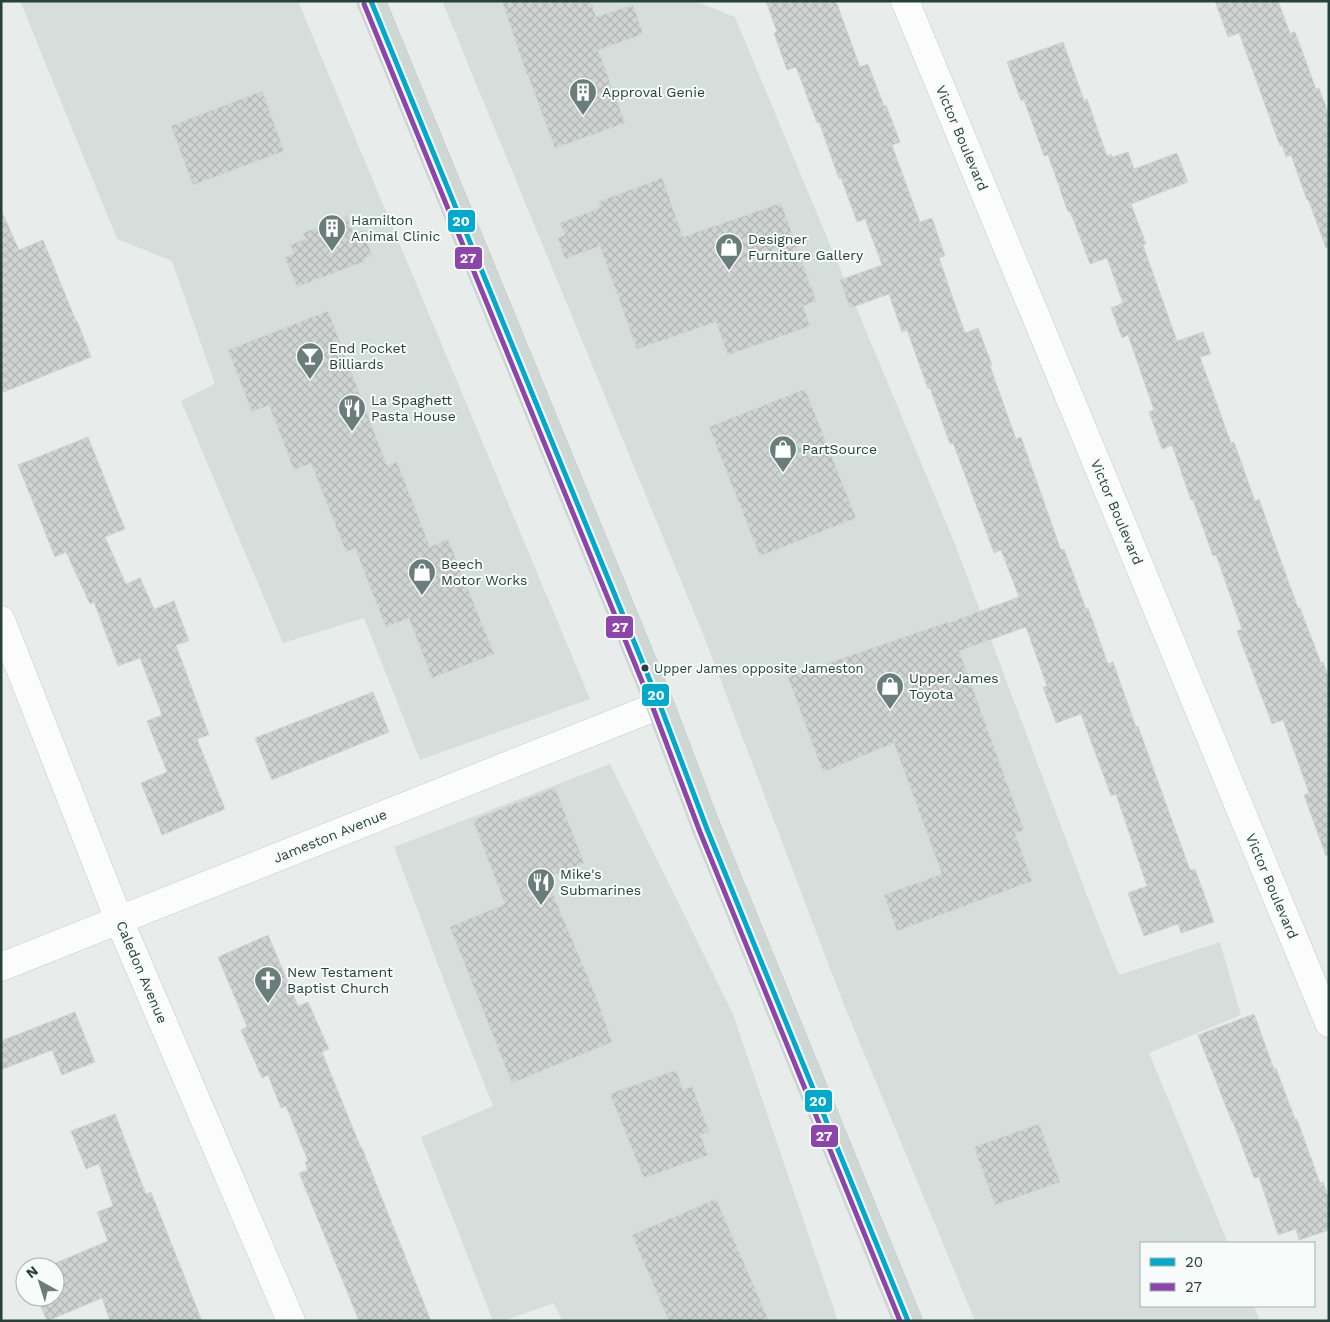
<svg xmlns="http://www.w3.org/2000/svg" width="1330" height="1322" viewBox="0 0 1330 1322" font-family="'Work Sans',sans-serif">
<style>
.built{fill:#d6dedb}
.building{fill:url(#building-cross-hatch);stroke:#d1d6d4}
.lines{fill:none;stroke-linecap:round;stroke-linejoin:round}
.minor-casing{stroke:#c5cac8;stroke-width:29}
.tertiary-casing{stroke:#c5cac8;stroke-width:29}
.primary-casing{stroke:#c3ccc9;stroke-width:29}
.minor{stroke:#fcfcfc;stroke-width:28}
.tertiary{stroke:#fcfcfc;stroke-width:28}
.primary{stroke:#cfd7d5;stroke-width:28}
.bus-1-casing{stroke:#f7fbf9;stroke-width:9}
.bus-2-casing{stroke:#f7fbf9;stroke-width:9}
.bus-1{stroke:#00a9ce;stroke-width:5}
.bus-2{stroke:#8e44ad;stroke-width:5}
.bus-dot{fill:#24423a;stroke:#f7fbf9;stroke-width:2}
.labels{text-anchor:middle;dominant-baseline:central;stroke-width:4;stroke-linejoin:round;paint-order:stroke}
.bus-label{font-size:13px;fill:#24423a;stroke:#f7fbf9;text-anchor:start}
.poi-label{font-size:14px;fill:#24423a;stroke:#f7fbf9;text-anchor:start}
.street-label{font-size:14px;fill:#24423a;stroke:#f7fbf9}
.line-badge{stroke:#f7fbf9;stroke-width:2}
.badge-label{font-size:14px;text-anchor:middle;font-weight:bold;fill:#fff}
</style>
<defs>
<pattern id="building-cross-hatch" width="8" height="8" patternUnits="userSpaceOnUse" patternTransform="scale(1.25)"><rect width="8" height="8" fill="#cfd4d2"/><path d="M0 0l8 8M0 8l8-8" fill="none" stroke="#b2b7b5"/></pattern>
</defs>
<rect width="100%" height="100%" fill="#e8edeb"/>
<path class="built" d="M20,1H298L590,699L420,760L364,618L283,643L181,401L215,384L172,261L117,239Z
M442,1H695L735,17L955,544L1091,906L1119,975L1220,942L1241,1015L1149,1053L1228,1243H1141V1306H1254L1260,1321H975L842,1000L705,639Z
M610,764L733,1014L838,1321H562L554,1303L503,1321H493L421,1137L493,1106L453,1005L394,847Z"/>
<path class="building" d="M502,1H591L596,17L633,5L643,34L598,50L625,123L555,148L528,75H527Z
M766,1H836L860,67L868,64L884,106L886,105L900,142L892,145L920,222L932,218L945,256L939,258L965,333L978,328L992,365L990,366L1016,439L1021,437L1061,550L1064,549L1086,609L1088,608L1108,664L1113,662L1136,727L1138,726L1190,870L1195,869L1214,922L1181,933L1178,924L1144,936L1128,893L1147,886L1116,794L1111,796L1081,714L1056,723L1043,687L1047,686L1026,627L959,651L1024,830L1015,833L1032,881L897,931L884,895L942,874L894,743L823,772L788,677L948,622V623L1019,597L1001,550L994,553L953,443L950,444L930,388L928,389L907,330L902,332L889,294L850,308L840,280L882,265L865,219L857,222L841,178L839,179L819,122L817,123L796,67L787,70L774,33L777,32Z
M1215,1H1278L1290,33L1295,32L1316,89L1319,88L1329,115V247L1326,248L1308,199L1307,200L1291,155L1286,157L1282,145L1280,146L1239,33L1228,37Z
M1063,42L1084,100L1087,99L1107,156L1111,154L1112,157L1128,152L1134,169L1177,153L1188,182L1131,204L1146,244L1143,245L1177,341L1203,332L1211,354L1200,357L1231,443L1234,442L1255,501L1259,499L1298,608H1300L1321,663L1323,662L1329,678V855L1326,856L1304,795L1309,793L1283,720L1272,724L1237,631L1242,629L1216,555L1213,556L1193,500H1191L1172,445L1162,449L1149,412L1154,410L1128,335L1122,338L1111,308L1123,303L1107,258L1090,264L1070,211L1068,212L1048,155L1044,156L1024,100L1021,101L1007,62Z
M262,91L284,151L193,185L171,126Z
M662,178L683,237L781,203L816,301L803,306L810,326L728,355L716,322L637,349L600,246L565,259L558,238L565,235L560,223L600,208L598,202Z
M1,210L19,250L43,240L76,321H77L91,357L1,393Z
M347,216L354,234L363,230L372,255L364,258L365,261L297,287L285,257L294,254L290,245L306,239L303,233Z
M328,311L387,466L397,462L430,547L448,539L494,654L432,678L409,618L386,627L355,548L346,552L311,463L294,470L269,405L252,412L228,350Z
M805,389L856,518L760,556L709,427Z
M88,437L125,529L105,537L126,584L140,578L154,609L174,601L189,641L176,645L209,735L197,739L225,809L162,835L141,783L167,772L147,721L162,715L140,658L118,666L94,602L90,604L66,552L55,557L18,465Z
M373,692L389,732L272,780L255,738Z
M555,788L584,863L546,878L597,999L612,1042L512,1083L450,927L505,904L473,820Z
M268,935L298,1006L308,1002L329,1049L322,1052L361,1148H362L431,1321H359L299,1173L308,1170L305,1162L308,1161L286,1106L281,1108L268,1075L262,1078L241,1030L247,1027L218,957Z
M75,1012L95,1062L62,1075L52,1050L1,1070V1041Z
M1254,1014L1274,1069L1276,1068L1295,1119H1297L1320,1183L1323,1182L1329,1200V1230L1299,1240L1296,1229L1278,1235L1259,1177L1254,1178L1233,1122H1232L1198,1035Z
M676,1070L683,1090L692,1086L709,1132L700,1135L708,1155L644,1178L610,1094Z
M115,1114L146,1194L151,1192L202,1321H110L102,1298L47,1321L37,1297H55V1267H46L108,1241L97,1212L113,1206L99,1164L86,1169L71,1131Z
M1039,1124L1060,1182L995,1205L974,1147Z
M716,1199L769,1321H669L632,1235Z"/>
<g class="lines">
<g class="minor-casing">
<path id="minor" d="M905,1L1329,1023
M1,620L119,920L291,1321"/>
</g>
<g class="tertiary-casing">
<path id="tertiary" d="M1,967L660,705"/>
</g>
<g class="primary-casing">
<path id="primary" d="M371,1L660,705L707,829L908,1321"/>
</g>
<use href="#minor" class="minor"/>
<use href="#tertiary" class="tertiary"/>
<use href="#primary" class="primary"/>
<g class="bus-1-casing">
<path id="bus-1" d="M371,1L660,705L707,829L908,1321"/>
</g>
<g class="bus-2-casing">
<path id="bus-2" d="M364,4L653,708L700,832L900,1321"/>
</g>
<use href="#bus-1" class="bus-1"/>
<use href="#bus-2" class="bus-2"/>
</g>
<defs>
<g id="building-pin" transform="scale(1.4375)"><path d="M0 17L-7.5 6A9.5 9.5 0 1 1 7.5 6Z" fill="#697e78" stroke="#f7fbf9"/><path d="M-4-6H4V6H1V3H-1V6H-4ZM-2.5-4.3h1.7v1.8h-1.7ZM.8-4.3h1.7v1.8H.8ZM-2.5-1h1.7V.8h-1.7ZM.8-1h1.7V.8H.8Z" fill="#fff"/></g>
<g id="shop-pin" transform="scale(1.4375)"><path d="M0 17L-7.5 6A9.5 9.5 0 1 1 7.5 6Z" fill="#697e78" stroke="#f7fbf9"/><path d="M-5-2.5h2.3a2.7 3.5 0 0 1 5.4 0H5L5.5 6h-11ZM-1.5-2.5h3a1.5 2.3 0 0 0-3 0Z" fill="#fff"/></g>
<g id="bar-pin" transform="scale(1.4375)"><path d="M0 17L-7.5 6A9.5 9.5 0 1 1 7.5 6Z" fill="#697e78" stroke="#f7fbf9"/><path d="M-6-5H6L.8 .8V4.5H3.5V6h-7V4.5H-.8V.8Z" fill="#fff"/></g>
<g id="restaurant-pin" transform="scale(1.4375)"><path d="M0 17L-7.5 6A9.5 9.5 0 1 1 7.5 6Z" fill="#697e78" stroke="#f7fbf9"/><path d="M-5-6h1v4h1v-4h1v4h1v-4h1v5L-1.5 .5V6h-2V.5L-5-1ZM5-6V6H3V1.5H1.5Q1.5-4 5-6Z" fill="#fff"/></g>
<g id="church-pin" transform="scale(1.4375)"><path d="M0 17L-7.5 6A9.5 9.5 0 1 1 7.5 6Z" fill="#697e78" stroke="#f7fbf9"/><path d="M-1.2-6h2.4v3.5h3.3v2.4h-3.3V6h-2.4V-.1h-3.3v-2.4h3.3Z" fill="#fff"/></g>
</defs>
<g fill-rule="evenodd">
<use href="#building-pin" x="583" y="92"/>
<use href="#building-pin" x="332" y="228"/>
<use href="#shop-pin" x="729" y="247"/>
<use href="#bar-pin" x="310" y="356"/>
<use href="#restaurant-pin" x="352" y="408"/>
<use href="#shop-pin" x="783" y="449"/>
<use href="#shop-pin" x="422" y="572"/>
<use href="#shop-pin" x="890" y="686"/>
<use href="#restaurant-pin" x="541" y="882"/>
<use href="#church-pin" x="268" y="980"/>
</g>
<circle class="bus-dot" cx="645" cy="668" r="4.5"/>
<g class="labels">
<g class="bus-label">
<text x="654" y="668">Upper James opposite Jameston</text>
</g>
<g class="poi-label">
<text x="602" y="92">Approval Genie</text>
<text x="351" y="220">Hamilton<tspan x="351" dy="16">Animal Clinic</tspan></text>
<text x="748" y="239">Designer<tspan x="748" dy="16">Furniture Gallery</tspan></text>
<text x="329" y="348">End Pocket<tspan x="329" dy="16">Billiards</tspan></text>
<text x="371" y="400">La Spaghett<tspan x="371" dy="16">Pasta House</tspan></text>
<text x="802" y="449">PartSource</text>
<text x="441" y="564">Beech<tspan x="441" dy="16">Motor Works</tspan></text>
<text x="909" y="678">Upper James<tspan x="909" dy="16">Toyota</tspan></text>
<text x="560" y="874">Mike's<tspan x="560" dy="16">Submarines</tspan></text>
<text x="287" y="972">New Testament<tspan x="287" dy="16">Baptist Church</tspan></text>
</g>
<g class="street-label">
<text transform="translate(962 138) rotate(67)">Victor Boulevard</text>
<text transform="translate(1117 512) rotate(67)">Victor Boulevard</text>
<text transform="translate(330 836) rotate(-22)">Jameston Avenue</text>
<text transform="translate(1272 886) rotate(67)">Victor Boulevard</text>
<text transform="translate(142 972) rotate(67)">Caledon Avenue</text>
</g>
</g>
<g class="line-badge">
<rect x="447" y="209" width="29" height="24" rx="5" fill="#00a9ce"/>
<rect x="454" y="246" width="29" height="24" rx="5" fill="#8e44ad"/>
<rect x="605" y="615" width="29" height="24" rx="5" fill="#8e44ad"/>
<rect x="641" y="683" width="29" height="24" rx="5" fill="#00a9ce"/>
<rect x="804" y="1089" width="29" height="24" rx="5" fill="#00a9ce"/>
<rect x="810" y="1124" width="29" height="24" rx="5" fill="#8e44ad"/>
</g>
<g class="badge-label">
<text x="461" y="226">20</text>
<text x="468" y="263">27</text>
<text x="620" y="632">27</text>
<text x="656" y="700">20</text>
<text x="818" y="1106">20</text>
<text x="824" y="1141">27</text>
</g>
<rect width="1330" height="1322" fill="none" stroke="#24423a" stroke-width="5"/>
<rect x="1140" y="1242" width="175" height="65" fill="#f7fbf9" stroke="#a3b1ad"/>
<rect x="1150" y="1258" width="25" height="8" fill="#00a9ce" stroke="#a3b1ad"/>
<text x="1185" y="1267" font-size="15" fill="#24423a">20</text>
<rect x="1150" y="1283" width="25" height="8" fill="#8e44ad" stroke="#a3b1ad"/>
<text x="1185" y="1292" font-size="15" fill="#24423a">27</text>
<g transform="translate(40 1282) rotate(321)"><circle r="24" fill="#f7fbf9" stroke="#a3b1ad"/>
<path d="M0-4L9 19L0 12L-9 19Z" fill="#697e78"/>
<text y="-8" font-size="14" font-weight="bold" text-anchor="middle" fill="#24423a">N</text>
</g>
</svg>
